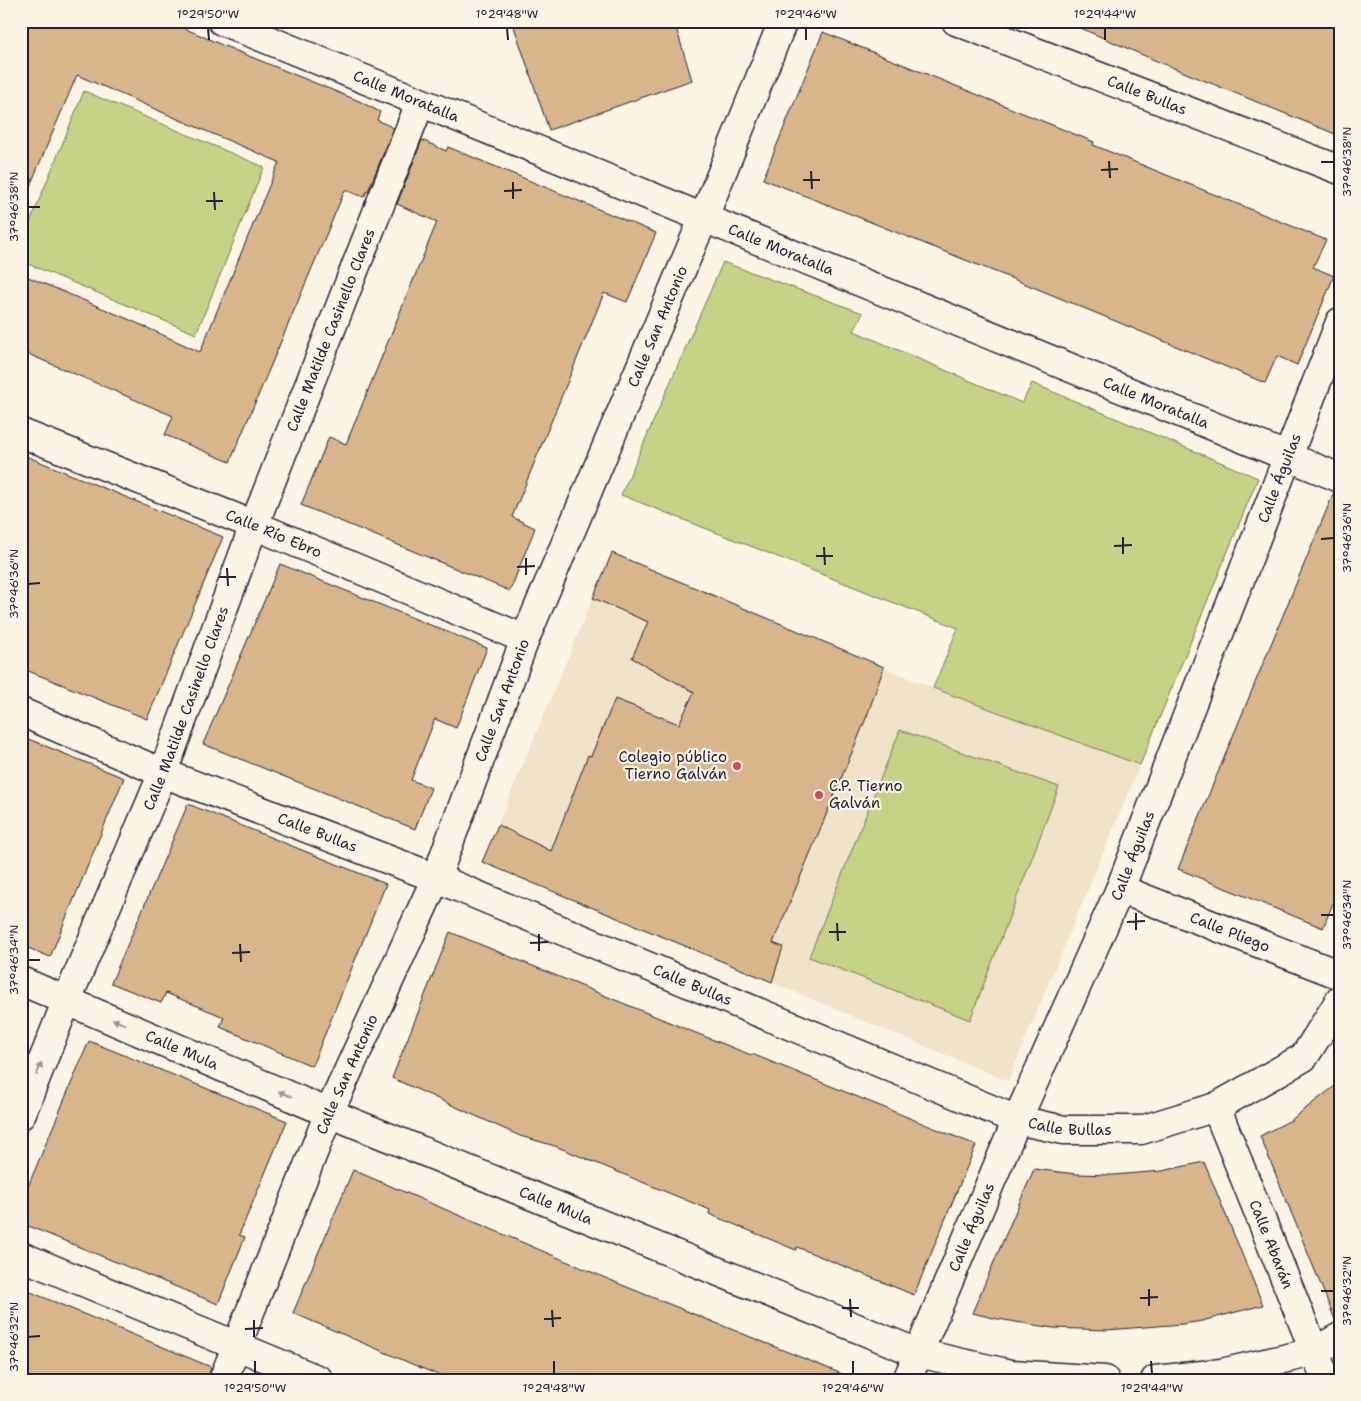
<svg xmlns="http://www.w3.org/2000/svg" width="1361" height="1401" viewBox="0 0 1361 1401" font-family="'Shantell Sans',sans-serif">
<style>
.built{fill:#f1e2ca}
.green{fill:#c6d285;stroke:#747a60}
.building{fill:#d8b58a;stroke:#22223b}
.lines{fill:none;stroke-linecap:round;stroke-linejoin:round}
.minor-casing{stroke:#22223b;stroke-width:31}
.minor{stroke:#fcf5e5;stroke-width:28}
.oneway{fill:#9a9698}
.ticks{fill:none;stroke:#22223b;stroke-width:2}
.poi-dot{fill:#d1495b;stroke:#fcf5e5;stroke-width:2}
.labels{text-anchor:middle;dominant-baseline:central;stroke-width:4.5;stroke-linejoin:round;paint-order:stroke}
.street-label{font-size:15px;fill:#22223b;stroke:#fcf5e5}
.poi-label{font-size:15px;fill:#22223b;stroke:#fcf5e5;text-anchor:end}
.neatline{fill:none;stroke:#22223b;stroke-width:2}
.ticks-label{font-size:12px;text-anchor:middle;fill:#22223b}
</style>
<rect width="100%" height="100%" fill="#fcf5e5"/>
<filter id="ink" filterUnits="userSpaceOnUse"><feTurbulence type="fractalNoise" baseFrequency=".02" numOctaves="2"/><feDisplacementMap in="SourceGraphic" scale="10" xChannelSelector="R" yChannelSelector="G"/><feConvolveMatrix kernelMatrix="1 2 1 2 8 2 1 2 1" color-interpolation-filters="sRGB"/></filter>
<g filter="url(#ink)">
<path class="built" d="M612,553L933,688L1140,765L1008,1081L482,862Z"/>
<path class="green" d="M84,91L264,167L196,334L21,261V244Z
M723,262L863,313L854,331L1022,403L1032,383L1258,478L1140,765L933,688L958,628L621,495Z
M900,730L1059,787L970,1020L809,957Z"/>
<path class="building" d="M21,21H168L222,45L359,101L380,112L377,120L394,128L368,191H367L364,197L345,190L230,462L165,435L173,416L21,351V274L128,319L200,352L279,162L180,120L77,75L21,207Z
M512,21H674L692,80L549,130Z
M1064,21H1340V136L1159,62Z
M823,32L1094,142L1093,145L1326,240L1313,267L1334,276L1297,365L1277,356L1265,383L1033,287L763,179Z
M422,140L446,151L448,147L656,233L627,302L604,293L512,517L535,528L510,591L301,505L329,437L346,444L437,222L397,204Z
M21,454L223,537L147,719L21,668Z
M1334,492L1340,493V886L1323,928L1178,869Z
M612,553L884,667L867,716L773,943L783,947L772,982L482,862L498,825L551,851L588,755L591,756L615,699L679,724L694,692L632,658L648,622L593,598Z
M280,564L487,648L456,728L435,719L411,780L431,788L415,829L203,744Z
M21,736L124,778L50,957L21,945Z
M188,804L386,884L312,1066L220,1027L224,1017L166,993L161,1003L111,983Z
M450,932L686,1029L751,1055L752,1054L976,1145L914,1295L797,1247L796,1250L709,1214L710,1210L555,1146L520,1136L392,1078Z
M89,1041L287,1121L239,1235L245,1237L218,1304L21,1223V1203Z
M1340,1082V1321L1336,1322L1260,1136L1291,1120Z
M1204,1162L1263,1305L1202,1321L1183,1324L1107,1330L1053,1328L998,1319L972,1313L1034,1169L1076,1174L1113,1175L1162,1171Z
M353,1170L622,1285L852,1378V1380H451L426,1370L293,1313Z
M21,1288L211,1367L208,1380H21Z"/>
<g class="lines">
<g class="minor-casing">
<g id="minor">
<path id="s1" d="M222,21L1340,478"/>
<path id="s2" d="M956,21L1340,170"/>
<path id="s3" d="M21,433L254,525L525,639"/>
<path id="s4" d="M21,712L163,773L436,878L1017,1120L1064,1130H1141L1216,1107L1304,1057L1340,1000"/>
<path id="s5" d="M1120,889L1340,975"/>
<path id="s6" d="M21,981L329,1113L918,1353L1011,1374L1105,1380"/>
<path id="s7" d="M1216,1107L1326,1380"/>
<path id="s8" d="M21,1115L67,1000L163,773L254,525L420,103"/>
<path d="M21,1256L319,1380"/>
<path id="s9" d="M223,1380L329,1113L436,878L525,639L704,217L783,21"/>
<path id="s10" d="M907,1380L1017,1120L1120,889L1340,322"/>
<path d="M1155,1380L1221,1373L1314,1352L1340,1337"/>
</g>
</g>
<use href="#minor" class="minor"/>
</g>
<defs><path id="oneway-solid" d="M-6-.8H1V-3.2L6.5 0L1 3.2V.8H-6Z" transform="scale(1.25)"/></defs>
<g class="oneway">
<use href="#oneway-solid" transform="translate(119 1022) rotate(-157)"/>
<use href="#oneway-solid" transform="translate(39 1069) rotate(-68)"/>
<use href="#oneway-solid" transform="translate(285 1094) rotate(-157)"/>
</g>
</g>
<path class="ticks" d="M208,28L209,40M507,28L508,40M806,28V40M1105,28V40M1109,161L1110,178M1321,162H1334M1101,170L1118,169M811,171L812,189M803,180H820M513,182V199M504,191L522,190M214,192L215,210M206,201H223M28,207H40M1123,537V554M1321,539L1334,538M1114,546L1132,545M824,547L825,565M816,556H833M526,558V575M517,567L535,566M227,568L228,586M219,577H236M28,584L40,583M1136,913V930M1321,915H1334M1127,922L1145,921M837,923L838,941M829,932H846M539,934V951M530,943L548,942M240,944L241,962M232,953L250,952M28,960H40M1149,1289V1306M1321,1291H1334M1140,1298L1158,1297M850,1299L851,1317M842,1308H859M552,1310L553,1327M544,1319L561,1318M254,1320V1337M245,1329L263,1328M28,1337L40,1336M255,1361V1374M554,1361V1374M853,1361V1374M1151,1361L1152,1374"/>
<g class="poi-dot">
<circle cx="737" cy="766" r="5"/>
<circle cx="819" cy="795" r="5"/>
</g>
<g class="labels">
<g class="street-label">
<text stroke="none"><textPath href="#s2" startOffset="205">Calle Bullas</textPath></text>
<text stroke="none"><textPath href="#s1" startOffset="199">Calle Moratalla</textPath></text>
<text stroke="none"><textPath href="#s1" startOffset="604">Calle Moratalla</textPath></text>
<text stroke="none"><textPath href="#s9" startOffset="1140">Calle San Antonio</textPath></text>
<text stroke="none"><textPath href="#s8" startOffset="844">Calle Matilde Casinello Clares</textPath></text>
<text stroke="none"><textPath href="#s1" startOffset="1009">Calle Moratalla</textPath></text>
<text stroke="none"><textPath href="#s10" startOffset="976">Calle Águilas</textPath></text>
<text stroke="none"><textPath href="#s3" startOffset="272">Calle Río Ebro</textPath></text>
<text stroke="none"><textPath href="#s9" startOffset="735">Calle San Antonio</textPath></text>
<text stroke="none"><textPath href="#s8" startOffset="439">Calle Matilde Casinello Clares</textPath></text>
<text stroke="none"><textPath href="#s4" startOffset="320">Calle Bullas</textPath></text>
<text stroke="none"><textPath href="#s10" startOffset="571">Calle Águilas</textPath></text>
<text stroke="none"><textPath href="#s5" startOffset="118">Calle Pliego</textPath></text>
<text stroke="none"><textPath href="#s4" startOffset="725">Calle Bullas</textPath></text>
<text stroke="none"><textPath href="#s6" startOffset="175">Calle Mula</textPath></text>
<text stroke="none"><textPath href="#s9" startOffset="330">Calle San Antonio</textPath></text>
<text stroke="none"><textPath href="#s4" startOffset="1130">Calle Bullas</textPath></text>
<text stroke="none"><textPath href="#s6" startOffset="580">Calle Mula</textPath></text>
<text stroke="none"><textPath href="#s10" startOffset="166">Calle Águilas</textPath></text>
<text stroke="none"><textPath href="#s7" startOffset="148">Calle Abarán</textPath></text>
</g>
<g class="poi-label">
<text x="727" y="757">Colegio público<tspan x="727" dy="17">Tierno Galván</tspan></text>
<text x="829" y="786" text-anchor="start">C.P. Tierno<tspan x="829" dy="17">Galván</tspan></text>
</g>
</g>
<rect width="1361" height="1401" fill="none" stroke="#fcf5e5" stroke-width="55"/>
<rect x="28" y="28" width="1306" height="1346" class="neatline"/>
<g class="ticks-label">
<text x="208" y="18">1°29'50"W</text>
<text x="507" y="18">1°29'48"W</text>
<text x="806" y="18">1°29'46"W</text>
<text x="1105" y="18">1°29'44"W</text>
<text transform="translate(1347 162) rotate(-90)" y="4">37°46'38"N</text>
<text transform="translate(14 207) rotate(-90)" y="4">37°46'38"N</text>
<text transform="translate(1347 538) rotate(-90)" y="4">37°46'36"N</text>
<text transform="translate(14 584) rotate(-90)" y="4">37°46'36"N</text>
<text transform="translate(1347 915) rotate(-90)" y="4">37°46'34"N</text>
<text transform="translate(14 960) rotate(-90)" y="4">37°46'34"N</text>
<text transform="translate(1347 1291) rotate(-90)" y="4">37°46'32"N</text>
<text transform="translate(14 1337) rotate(-90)" y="4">37°46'32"N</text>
<text x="255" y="1392">1°29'50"W</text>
<text x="554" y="1392">1°29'48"W</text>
<text x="853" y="1392">1°29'46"W</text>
<text x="1152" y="1392">1°29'44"W</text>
</g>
</svg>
